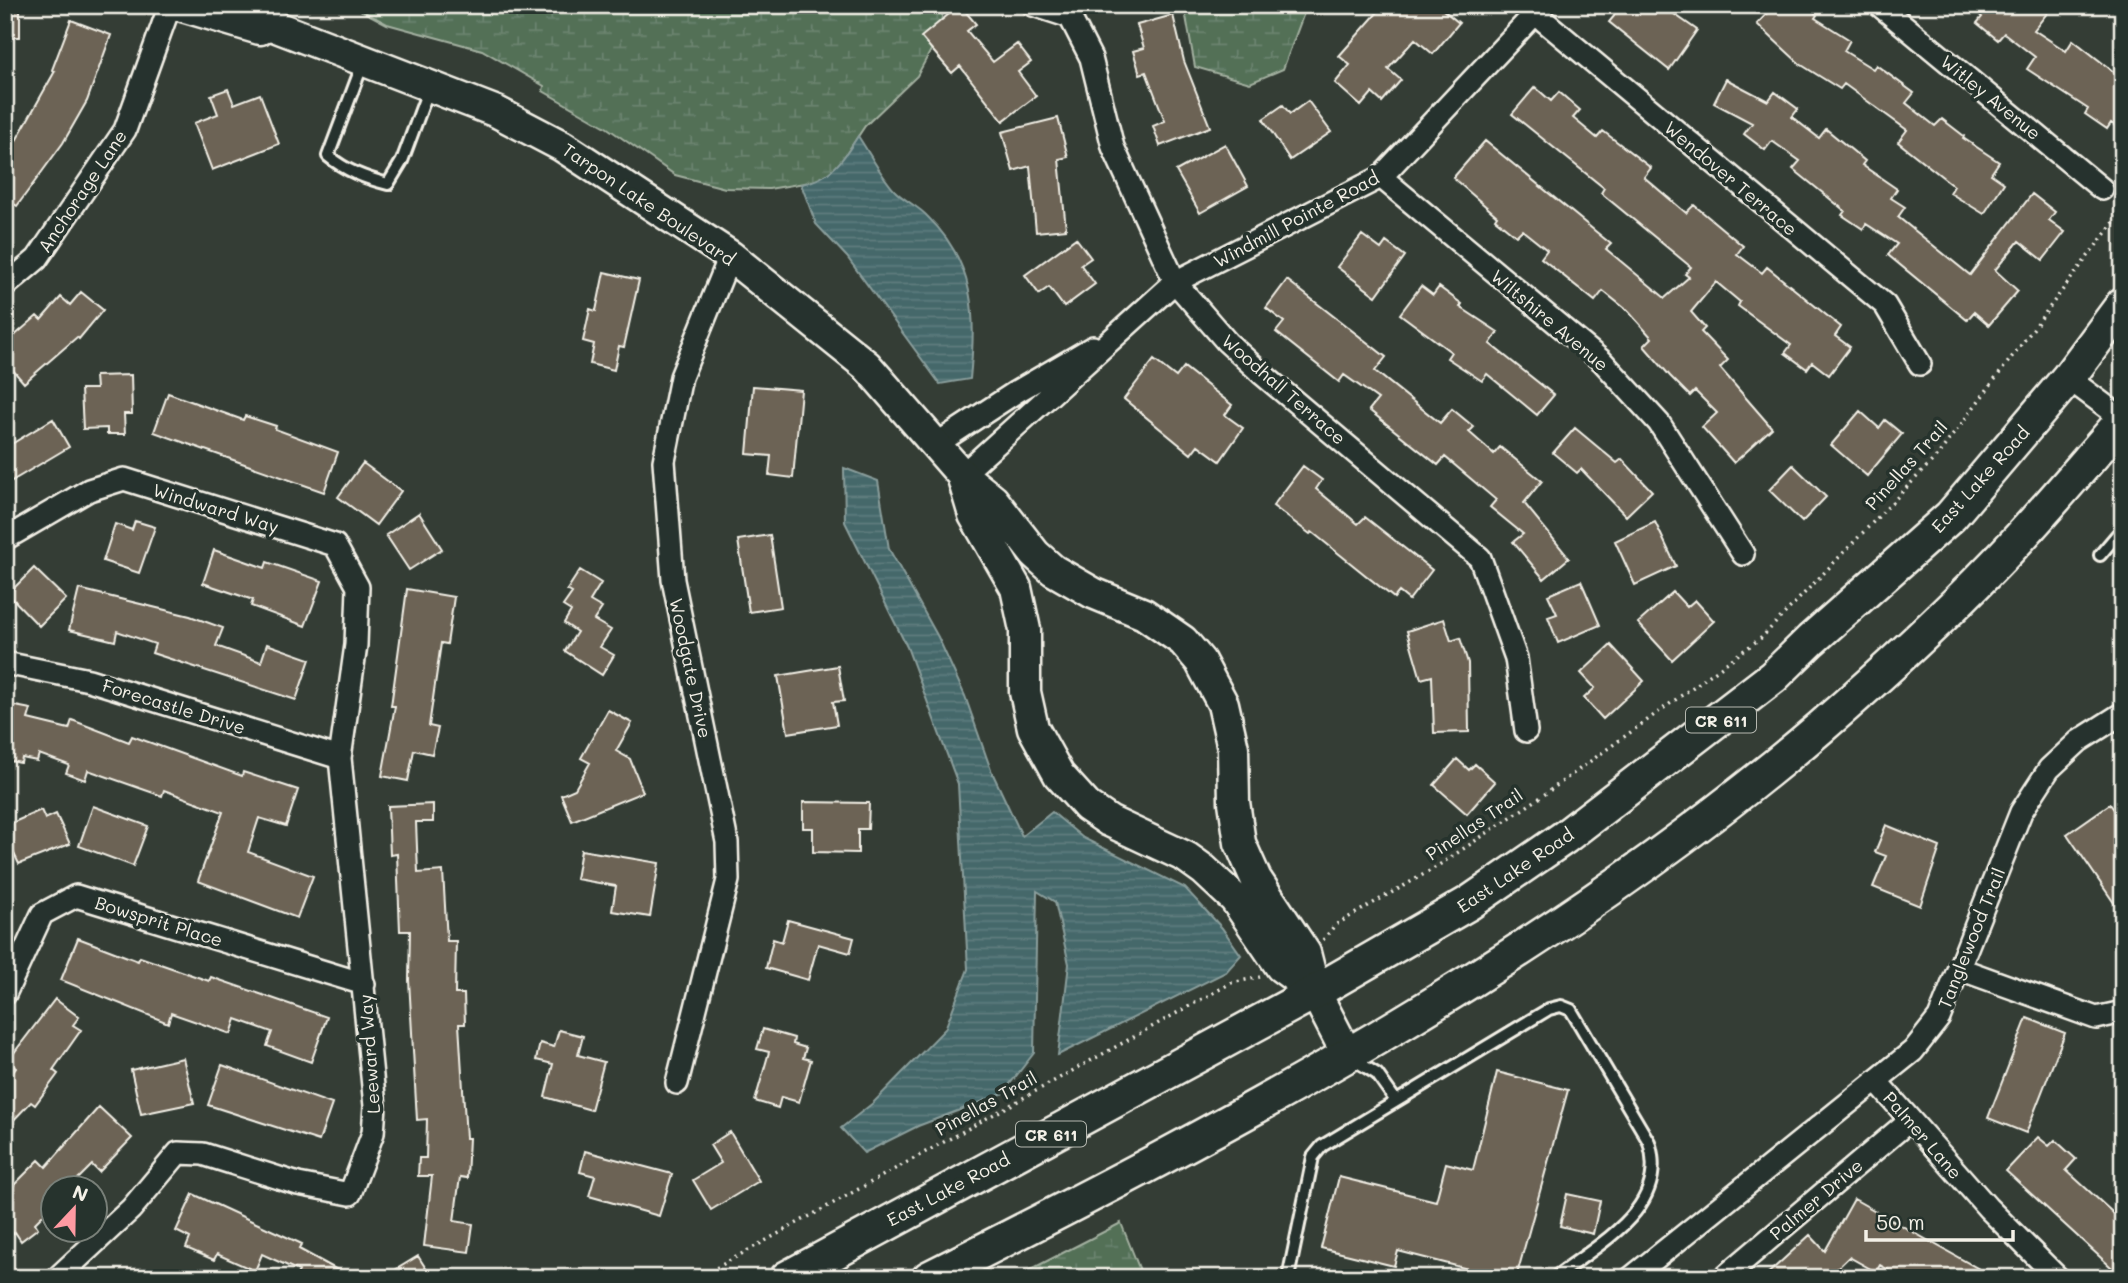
<svg xmlns="http://www.w3.org/2000/svg" width="2128" height="1283" viewBox="0 0 2128 1283" font-family="Mali,sans-serif">
<style>
.wetland{fill:url(#wetland-marsh);stroke:#a3b0a0;stroke-width:2}
.water{fill:url(#water-rules);stroke:#8a9e9c;stroke-width:2}
.building{fill:#6c6354;stroke:#f4f1e8;stroke-width:2}
.lines{fill:none;stroke-linecap:round;stroke-linejoin:round}
.lane-casing{stroke:#f4f1e8;stroke-width:16}
.street-casing{stroke:#f4f1e8;stroke-width:26}
.secondary-casing{stroke:#f4f1e8;stroke-width:35}
.primary-casing{stroke:#f4f1e8;stroke-width:38}
.path{stroke:#f4f1e8;stroke-width:3.5;stroke-dasharray:2 5;stroke-linecap:butt}
.lane{stroke:#26332d;stroke-width:10}
.street{stroke:#26332d;stroke-width:21}
.secondary{stroke:#26332d;stroke-width:30}
.primary{stroke:#26332d;stroke-width:33}
.labels{text-anchor:middle;dominant-baseline:central;stroke-width:7;stroke-linejoin:round;paint-order:stroke}
.shield{fill:#26332d;stroke:#b6b8b0;stroke-width:2}
.shield-label{font-size:16px;font-weight:bold;fill:#f4f1e8}
.street-label{font-size:18px;fill:#f4f1e8;stroke:#26332d}
</style>
<defs>
<pattern id="wetland-marsh" width="20" height="14" patternUnits="userSpaceOnUse" patternTransform="scale(1.75)"><rect width="20" height="14" fill="#526f57"/><path d="M1 5h8M5 5V1M11 12h8M15 12V8" fill="none" stroke="#6c846f"/></pattern>
<pattern id="water-rules" width="6" height="5" patternUnits="userSpaceOnUse" patternTransform="scale(1.75)"><rect width="6" height="5" fill="#44676a"/><path d="M0 2.5h6" fill="none" stroke="#607d7f"/></pattern>
</defs>
<rect width="100%" height="100%" fill="#343d35"/>
<filter id="ink" filterUnits="userSpaceOnUse"><feTurbulence type="fractalNoise" baseFrequency=".0143" numOctaves="2"/><feDisplacementMap in="SourceGraphic" scale="14" xChannelSelector="R" yChannelSelector="G"/><feConvolveMatrix kernelMatrix="1 2 1 2 8 2 1 2 1" color-interpolation-filters="sRGB"/></filter>
<g filter="url(#ink)">
<path class="wetland" d="M351,5H945L936,41L917,76L865,126L837,168L816,181L769,189L725,188L675,175L606,127L543,91L544,86L482,50L387,24Z
M1184,5H1307L1283,69L1250,83L1195,67Z
M1121,1223L1143,1278H1014Z"/>
<path class="water" d="M858,136C870,154 880,174 894,190C903,200 918,206 927,216C976,263 976,316 970,379L940,384L847,257L816,224L801,184C831,179 843,160 858,136Z
M844,468L878,481L889,549L938,637L965,696L991,770L1022,836L1052,812L1083,838L1185,888L1222,928L1241,955L1226,972L1058,1055L1069,964L1055,902L1037,891L1034,1053L1002,1094L918,1126L864,1153L841,1128L873,1103L945,1029L968,969L958,784L907,647L845,522Z"/>
<path class="building" d="M5,5H20V37H5Z
M960,5L976,24L967,31L993,62L1017,44L1031,62L1018,72L1036,96L1003,121L960,66L952,73L921,37Z
M1384,5H1437L1459,23L1433,54L1415,39L1388,69L1401,80L1382,102L1372,93L1361,106L1335,83L1350,65L1339,56Z
M1603,5H1661L1697,30L1669,70L1609,22L1615,15Z
M1775,5H1806L1817,15L1815,18L1850,40L1844,51L1873,69L1876,65L1914,93L1906,103L1935,126L1942,119L1964,136L1963,138L1999,162L1991,174L2004,183L1984,214L1950,193L1954,186L1898,142L1907,130L1844,84L1840,89L1800,64L1757,24Z
M1969,5H2040L2048,12L2034,30L2066,51L2073,40L2123,79V131L2111,123L2107,129L2085,114L2088,109L2027,69L2035,57L2004,33L1998,40L1977,23L1982,17Z
M1173,15L1184,61L1210,127L1160,146L1153,126L1165,121L1146,72L1140,74L1133,51L1144,48L1137,25Z
M71,20L111,35L87,101L63,143L17,206L5,198V140L13,146L55,71L52,70Z
M1726,79L1768,101L1775,92L1798,109L1792,117L1819,138L1826,129L1865,161L1862,165L1897,189L1891,198L1905,207L1898,217L1970,275L2032,194L2055,212L2049,220L2065,232L2043,260L2019,241L1995,270L2018,291L1989,325L1974,312L1967,320L1888,255L1897,244L1866,224L1863,229L1842,215L1845,211L1793,169L1800,161L1772,141L1765,150L1744,134L1752,123L1714,103Z
M1535,87L1551,101L1559,92L1580,110L1573,118L1597,138L1603,131L1651,168L1644,177L1686,213L1694,205L1743,246L1737,254L1762,273L1767,267L1841,327L1835,336L1850,347L1829,375L1812,362L1807,369L1785,353L1791,345L1738,306L1740,302L1716,282L1691,312L1705,328L1701,332L1728,360L1720,368L1772,428L1734,463L1702,427L1717,413L1695,391L1690,396L1670,376L1644,346L1652,338L1628,311L1603,291L1595,301L1541,258L1547,250L1522,230L1516,236L1495,219L1497,216L1453,178L1485,141L1611,244L1606,249L1665,298L1689,277L1685,274L1691,267L1601,193L1604,188L1512,114Z
M228,89L234,104L260,94L279,144L212,170L194,123L218,114L211,95Z
M1308,101L1331,132L1290,160L1263,119L1283,105L1290,114Z
M1058,118L1068,157L1059,159L1066,229L1036,232L1030,166L1013,171L1002,132Z
M1225,144L1248,186L1200,213L1176,171Z
M1362,235L1381,249L1386,242L1405,256L1376,296L1337,267Z
M1076,238L1091,258L1081,265L1095,284L1064,307L1049,287L1039,294L1025,275Z
M604,272L639,280L624,347L619,346L614,370L590,364L594,344L583,341L590,309L596,311Z
M1287,280L1386,357L1375,371L1440,423L1452,409L1474,427L1469,432L1494,454L1500,447L1542,481L1524,503L1569,558L1544,579L1513,542L1523,534L1490,507L1496,500L1445,457L1438,465L1369,410L1378,399L1344,375L1339,382L1276,332L1284,322L1266,308Z
M1421,286L1433,295L1439,287L1462,304L1460,307L1498,332L1490,344L1554,395L1537,415L1487,374L1482,381L1447,358L1451,352L1400,314Z
M81,292L103,310L79,339L77,337L24,383L5,361V344L37,316L41,320L61,297L70,305Z
M1154,360L1176,377L1184,367L1232,405L1225,415L1243,428L1220,461L1198,445L1191,454L1124,399Z
M131,375L132,414H124L125,434H107V428L83,429L81,389H96L95,376Z
M753,386L801,390L793,478L769,475L771,456L747,454Z
M168,393L243,420L245,416L276,426L275,429L338,452L324,492L154,432Z
M1860,411L1879,428L1885,420L1902,434L1867,476L1831,445Z
M53,419L69,447L5,485V448Z
M1575,428L1617,463L1622,459L1652,491L1626,516L1581,469L1577,473L1553,453Z
M363,463L401,491L376,525L338,497Z
M1793,465L1826,497L1802,522L1769,490Z
M1303,466L1322,480L1316,489L1358,524L1365,517L1432,570L1409,600L1399,592L1394,598L1312,532L1310,534L1273,506Z
M419,513L442,549L409,570L386,535Z
M135,521L155,527L139,573L103,561L115,524L132,530Z
M1655,522L1676,566L1635,585L1615,541Z
M770,535L781,607L749,612L738,540Z
M214,550L265,568L267,562L322,581L305,626L251,606L253,600L203,583Z
M34,568L66,599L39,626L8,594Z
M580,570L601,583L590,601L602,608L594,620L611,630L600,647L614,655L602,675L565,651L577,632L564,623L571,611L563,606L572,593L567,590Z
M1581,581L1600,625L1558,643L1548,617L1557,614L1548,595Z
M79,589L190,616L223,628L216,646L261,662L267,644L310,659L296,700L152,653L155,644L117,631L115,641L69,630Z
M407,589L454,597L447,644L441,643L429,726L438,728L432,754L414,750L408,781L382,776L395,706H391Z
M1673,592L1687,607L1695,600L1714,621L1672,660L1638,623Z
M1444,619L1451,641L1460,638L1468,663L1469,732L1434,733L1432,676L1421,679L1407,631Z
M1611,645L1644,681L1603,719L1584,698L1595,688L1581,673Z
M838,666L844,701L833,702L837,725L788,733L778,676Z
M10,705L31,709L28,719L69,729L72,720L129,742L132,736L242,776L243,772L298,790L286,826L259,818L248,852L313,876L297,918L198,881L223,812L164,790L162,796L88,770L85,780L66,773L69,765L39,754L37,761L22,758L21,763L5,760V724Z
M608,710L632,723L616,751L630,759L643,792L572,821L561,795L575,789L590,763L581,758Z
M1457,759L1469,770L1475,764L1495,782L1467,814L1434,785Z
M803,802L869,803L868,829H858V853L813,852V828H803Z
M433,804V822H416L418,873L443,871L447,941H456L455,994H464L465,1024H459L466,1138H469L467,1178L460,1177L454,1221L473,1224L469,1252L424,1246L432,1176H418L419,1158H426L427,1119L417,1120L409,980L410,931H400L397,854L390,855L388,806Z
M2110,804L2123,822V916L2067,834Z
M93,806L148,826L133,866L79,846Z
M41,810L45,819L56,814L70,844L19,864L5,835V826Z
M1886,825L1940,847L1920,906L1873,887L1886,856L1875,852Z
M581,850L659,863L650,917L612,911L616,886L576,879Z
M788,920L854,938L850,953L818,944L808,980L766,968L773,939L782,942Z
M78,938L138,961L140,957L209,981L211,977L327,1017L311,1062L267,1046L272,1032L236,1019L231,1034L171,1013L168,1023L61,980Z
M55,999L79,1017L73,1025L81,1030L53,1070L58,1074L35,1105L31,1102L5,1129V1083L16,1068L7,1062Z
M2027,1018L2065,1033L2026,1133L1988,1118Z
M763,1029L794,1038L793,1044L806,1048L803,1058L811,1060L799,1102L781,1097L778,1108L755,1101L769,1052L757,1049Z
M559,1030L583,1036L578,1055L604,1062L591,1110L545,1097L553,1064L536,1060L540,1043L554,1047Z
M183,1058L194,1103L141,1114L131,1070Z
M222,1065L332,1104L319,1141L208,1105Z
M1497,1072L1568,1090L1516,1278H1503L1398,1251L1394,1266L1321,1248L1339,1177L1436,1201L1446,1163L1473,1170Z
M99,1107L132,1138L99,1172L92,1165L69,1188H52V1206L35,1223L38,1228L21,1241L15,1232L5,1239V1194L39,1160L46,1167Z
M730,1132L759,1181L711,1210L693,1180L721,1163L710,1145Z
M2038,1137L2049,1146L2055,1140L2076,1159L2066,1170L2123,1222V1278L2006,1171Z
M585,1151L672,1174L659,1216L589,1196L595,1176L580,1172Z
M193,1194L302,1244L299,1249L352,1278H295L299,1271L262,1254L255,1271L217,1254L214,1260L186,1248L190,1238L176,1231Z
M1567,1194L1600,1201L1593,1234L1560,1226Z
M1854,1199L1995,1278H1903L1880,1265L1876,1272L1849,1257L1827,1278H1763L1810,1235L1825,1251Z
M418,1256L432,1278H382Z"/>
<g class="lines">
<g class="lane-casing">
<path id="lane" d="M363,63L328,156C346,171 365,178 388,184L402,161L429,88
M2100,555L2123,528
M1351,1058L1377,1074L1396,1101
M1288,1278L1313,1157L1322,1146L1549,1009L1561,1006L1571,1010L1649,1142C1670,1209 1599,1243 1554,1278"/>
</g>
<g class="street-casing">
<path id="street" d="M1033,5L1070,17
M1525,5L1885,305L1920,364
M1879,5L2102,189
M1070,17L1091,58L1113,147L1175,282L1227,342L1261,373L1480,558L1516,658L1526,731
M1381,177L1602,361L1659,423L1743,554
M5,286L37,259L125,130L170,5
M2068,378L2123,419
M935,445L1016,392L1093,347
M962,475L1175,282L1381,177L1543,5
M5,539L89,490L124,479L335,545L358,587L356,645L340,758L375,1106L373,1133L350,1194L298,1184L203,1154L178,1153L131,1209L57,1278
M5,663L89,680L340,758
M1960,969L2096,1018L2123,1012
M5,994L42,914L76,896L364,984
M1877,1082L1988,1208L2058,1278
M677,1083L728,880L727,842L673,580L664,461L681,377L730,256
M1631,1278L1913,1051L1939,1018L2021,812L2049,769L2079,741L2123,713
M1723,1278L1910,1120"/>
</g>
<g class="secondary-casing">
<path id="secondary" d="M179,5L260,29
M238,5L261,13L274,26L497,112L562,146L730,256L867,366L962,475L993,500L1035,554L1053,570L1093,593L1144,614L1183,641L1200,661L1223,704L1233,748L1234,802L1240,843L1256,879L1305,953L1315,992L1348,1056
M962,475L974,515L1016,588L1025,630V692L1033,728L1059,775L1087,806L1109,821L1186,857L1204,870L1235,899L1281,967L1315,992"/>
</g>
<g class="primary-casing">
<path id="primary" d="M787,1278L1315,992L1469,903L1565,837L1773,677L1811,640L1951,516L2068,378L2123,304
M929,1278C1240,1121 1554,955 1820,728C1880,676 1939,622 1994,565C2039,519 2080,469 2123,420"/>
</g>
<path class="path" d="M1323,940L1335,925L1433,869L1538,799L1761,638L1937,456L2123,210
M698,1278L1231,983L1260,977"/>
<use href="#lane" class="lane"/>
<use href="#street" class="street"/>
<use href="#secondary" class="secondary"/>
<use href="#primary" class="primary"/>
</g>
</g>
<g class="labels">
<g class="shield">
<rect x="1686" y="707.5" width="70" height="25" rx="5"/>
<rect x="1016" y="1121.5" width="70" height="25" rx="5"/>
</g>
<g class="shield-label">
<text x="1721" y="720">CR 611</text>
<text x="1051" y="1134">CR 611</text>
</g>
<g class="street-label">
<text transform="translate(1991 97) rotate(39)">Witley Avenue</text>
<text transform="translate(1731 178) rotate(40)">Wendover Terrace</text>
<text transform="translate(82 191) rotate(-56)">Anchorage Lane</text>
<text transform="translate(649 204) rotate(34)">Tarpon Lake Boulevard</text>
<text transform="translate(1296 219) rotate(-28)">Windmill Pointe Road</text>
<text transform="translate(1550 320) rotate(40)">Wiltshire Avenue</text>
<text transform="translate(1284 389) rotate(41)">Woodhall Terrace</text>
<text transform="translate(1906 465) rotate(-48)">Pinellas Trail</text>
<text transform="translate(1980 479) rotate(-48)">East Lake Road</text>
<text transform="translate(216 508) rotate(17)">Windward Way</text>
<text transform="translate(691 668) rotate(78)">Woodgate Drive</text>
<text transform="translate(174 706) rotate(17)">Forecastle Drive</text>
<text transform="translate(1474 824) rotate(-34)">Pinellas Trail</text>
<text transform="translate(1515 870) rotate(-34)">East Lake Road</text>
<text transform="translate(159 921) rotate(17)">Bowsprit Place</text>
<text transform="translate(1971 938) rotate(-68)">Tanglewood Trail</text>
<text transform="translate(369 1054) rotate(-94)">Leeward Way</text>
<text transform="translate(986 1103) rotate(-29)">Pinellas Trail</text>
<text transform="translate(1923 1135) rotate(49)">Palmer Lane</text>
<text transform="translate(948 1189) rotate(-28)">East Lake Road</text>
<text transform="translate(1816 1199) rotate(-40)">Palmer Drive</text>
</g>
</g>
<rect width="2128" height="1283" fill="none" stroke="#26332d" stroke-width="28"/>
<rect x="14" y="14" width="2100" height="1255" fill="none" stroke="#f4f1e8" stroke-width="2.5" filter="url(#ink)"/>
<g transform="translate(74 1209) rotate(22)"><circle r="33" fill="#26332d" stroke="#787f78" stroke-width="2"/>
<path d="M0-5L12 26L0 18L-12 26Z" fill="#ff9aa2"/>
<text y="-10" font-size="19" font-weight="bold" text-anchor="middle" fill="#f4f1e8">N</text>
</g>
<path d="M1866 1230v10h147v-10" fill="none" stroke="#f4f1e8" stroke-width="3.5"/>
<text x="1876" y="1230" font-size="21" fill="#f4f1e8" stroke="#26332d" stroke-width="5" paint-order="stroke">50 m</text>
</svg>
